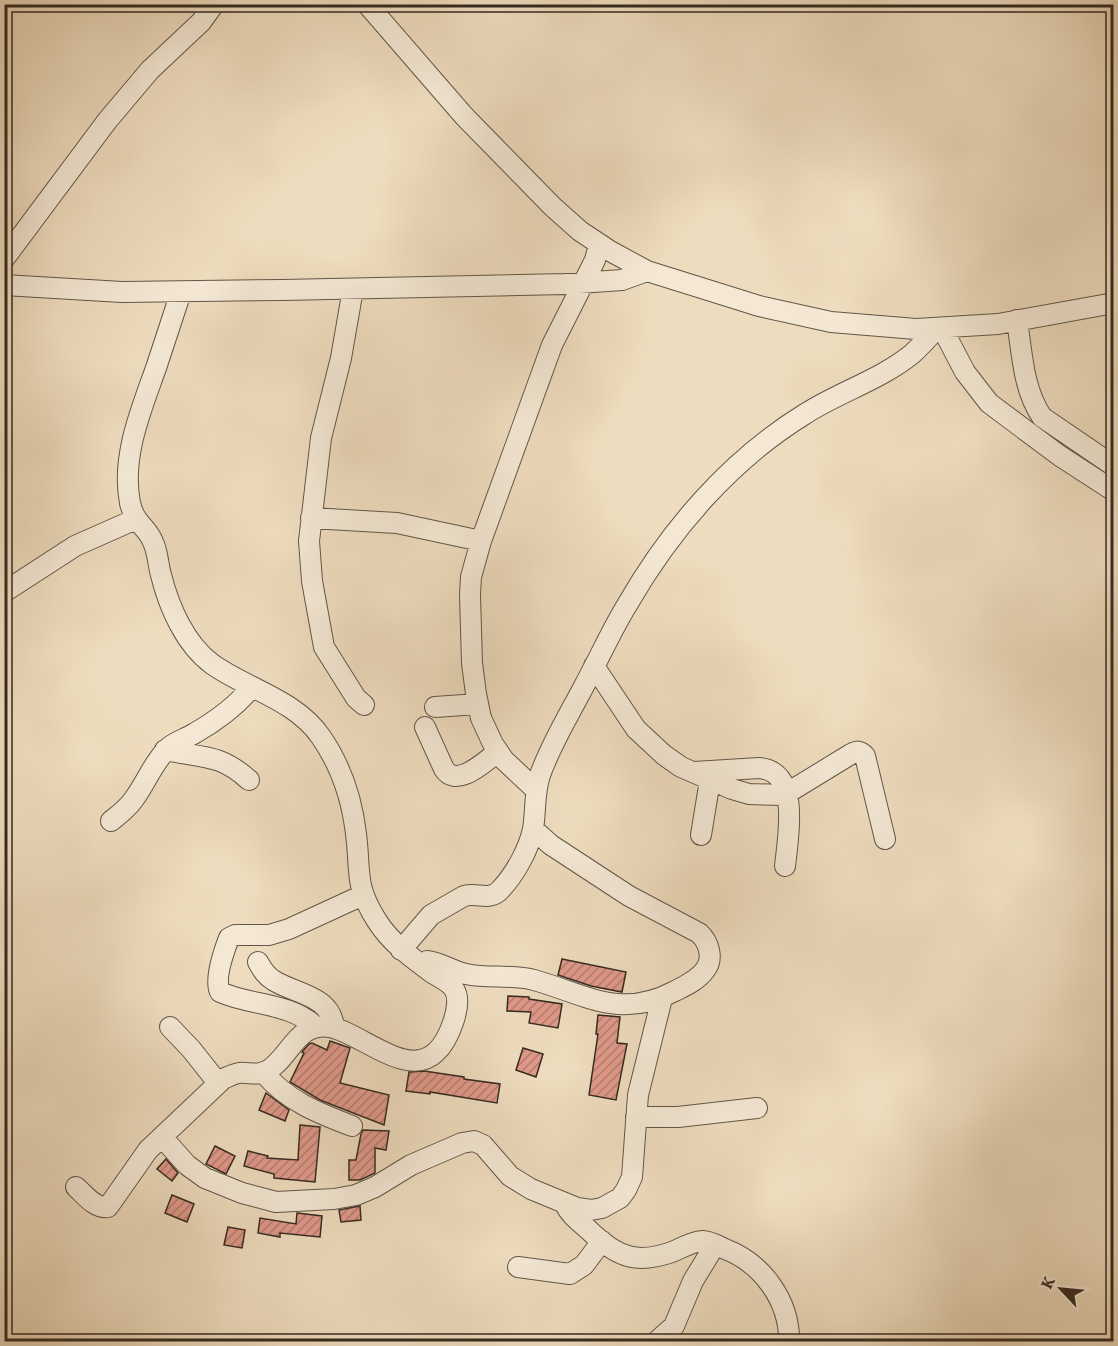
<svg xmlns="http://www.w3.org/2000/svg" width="1118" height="1346" viewBox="0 0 1118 1346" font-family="Vollkorn,serif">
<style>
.building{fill:url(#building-hatch);stroke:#342a21;stroke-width:1.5}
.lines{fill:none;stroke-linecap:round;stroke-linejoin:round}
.minor-casing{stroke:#625648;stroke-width:22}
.minor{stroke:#f4e8d5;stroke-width:20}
</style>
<defs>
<pattern id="building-hatch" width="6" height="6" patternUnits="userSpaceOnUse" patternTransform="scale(1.5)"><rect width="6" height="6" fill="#e0998a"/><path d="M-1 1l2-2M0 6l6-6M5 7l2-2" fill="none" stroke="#b67d70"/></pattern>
</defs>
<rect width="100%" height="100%" fill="#eedcbe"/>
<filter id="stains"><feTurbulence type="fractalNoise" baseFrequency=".00333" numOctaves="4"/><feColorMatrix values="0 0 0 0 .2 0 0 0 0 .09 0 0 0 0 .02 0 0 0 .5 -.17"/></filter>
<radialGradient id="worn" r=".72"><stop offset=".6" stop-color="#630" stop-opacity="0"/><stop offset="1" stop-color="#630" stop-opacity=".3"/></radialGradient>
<path class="building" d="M562,959L626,972L622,992L591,986L558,975Z
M508,996L529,997V999L562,1004L558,1028L529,1023L531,1012L507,1011Z
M598,1015L620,1017L617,1043L627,1044L616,1100L589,1095L598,1034H596Z
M330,1041L350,1048L340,1083L389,1095L384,1125L320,1100L290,1082L304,1053L302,1052L309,1044L312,1043L327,1050Z
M523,1048L543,1054L536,1077L516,1070Z
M424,1071L464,1077V1079L500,1084L497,1103L430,1092V1094L406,1091L409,1072Z
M266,1093L289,1110L285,1121L259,1110Z
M300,1125L320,1127L315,1182L274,1178V1174L244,1166L248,1151L268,1156L267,1158L298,1160Z
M363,1130L389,1131L386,1150L375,1148V1173L360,1180H349V1160H356L361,1134Z
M215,1146L235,1156L226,1174L206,1164Z
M166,1159L178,1173L172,1181L157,1169Z
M172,1195L194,1204L187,1222L165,1213Z
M360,1206L361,1220L341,1222L339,1210Z
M297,1213L322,1216L320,1237L280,1233V1237L258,1233L260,1218L296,1224Z
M228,1227L245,1230L242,1248L224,1245Z"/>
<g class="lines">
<g class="minor-casing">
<path id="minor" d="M367,4L464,116L553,207L580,231L610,251L647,271L759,306L831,322L916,329L998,324L1114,303
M4,259L107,121L150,70L201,22L214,4
M4,285L122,292L282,290L565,284L622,280L647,271
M353,289L341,358L321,438L309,541L312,581L324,647L356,698L364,705
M1017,320C1022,353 1023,389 1042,417L1114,466
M942,328L965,372L989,403L1060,456L1114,491
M311,518L397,523L481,541
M4,592L75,546L136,519
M594,666L636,729L664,755L681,767L732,789L749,794L784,795L851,754C857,751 860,750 865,756L885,839
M435,707L478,704
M425,727L444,769C457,789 485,761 498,752
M165,750C202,758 219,753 249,780
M694,772L759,768C801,771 788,837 785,866
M536,790L504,760L493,744L481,718L476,694L472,663L470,595L471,577L481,541L552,345L595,260L599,244
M111,821C120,814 128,808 134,799C146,783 153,763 167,749C175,741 186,739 195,733C216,721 237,705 252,687
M701,835L710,780
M401,950L431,915L464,896C478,892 490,902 501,889C515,874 529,849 533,829C536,811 534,793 540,775C551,744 569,715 584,686C599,659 611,631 627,605C670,530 730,460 805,414C839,392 880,380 912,354C921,346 929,337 937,328
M427,961C440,962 452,971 466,974C488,979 512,974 534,980C587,995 620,1020 675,991C685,986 698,980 705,970C714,959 709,942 699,933L629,896L551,845L533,829
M258,962C262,969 265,975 273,980C294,994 332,995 334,1028
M170,1027L191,1049L218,1083
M316,1027C289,1002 251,1006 220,992C214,979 224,951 229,938L235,935H269L289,929L363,895
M263,1072C287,1101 318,1113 352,1126
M636,1117H678L757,1108
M162,1137L187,1165L205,1178L242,1193L276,1202L334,1199L356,1195L375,1187L411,1165L462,1143L474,1141L483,1145L510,1176L531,1189L577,1208L591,1210L602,1208L620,1198L626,1190L632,1177L638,1095L662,998
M76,1187C85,1195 95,1209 108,1207L148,1150L223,1079C228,1077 233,1074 239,1073C248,1072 259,1076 267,1071C291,1057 296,1022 330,1027C360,1032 407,1080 436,1052C448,1041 464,1004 454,989C450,982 438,977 431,972C411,957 391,943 377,921C354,885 361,873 356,834C352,799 341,766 321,737C296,700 247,689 212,664C185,644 169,607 161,575C158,565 158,552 153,542C147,526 135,525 130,503C121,457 141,410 156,368C164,343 173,317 181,292
M565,1204C570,1216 583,1224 593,1234C619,1258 638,1264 672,1252C682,1248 693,1241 703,1241C710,1241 718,1246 725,1249C762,1263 790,1301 789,1342
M518,1267L570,1274L584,1265L602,1241
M656,1342L674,1326L693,1281L715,1245"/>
</g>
<use href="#minor" class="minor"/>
</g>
<rect width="1118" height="1346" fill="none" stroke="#eedcbe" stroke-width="24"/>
<rect x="6" y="6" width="1106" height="1334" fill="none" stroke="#342a21" stroke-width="3"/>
<rect x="12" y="12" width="1094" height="1322" fill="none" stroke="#342a21" stroke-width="1.5"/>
<g transform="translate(1061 1289) rotate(296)" stroke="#f4e8d5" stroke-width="4.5" paint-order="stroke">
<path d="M0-4.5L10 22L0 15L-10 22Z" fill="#342a21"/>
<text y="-9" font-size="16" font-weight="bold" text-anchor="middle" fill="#342a21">K</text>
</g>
<rect width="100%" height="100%" filter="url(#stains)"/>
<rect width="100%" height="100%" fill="url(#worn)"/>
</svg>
